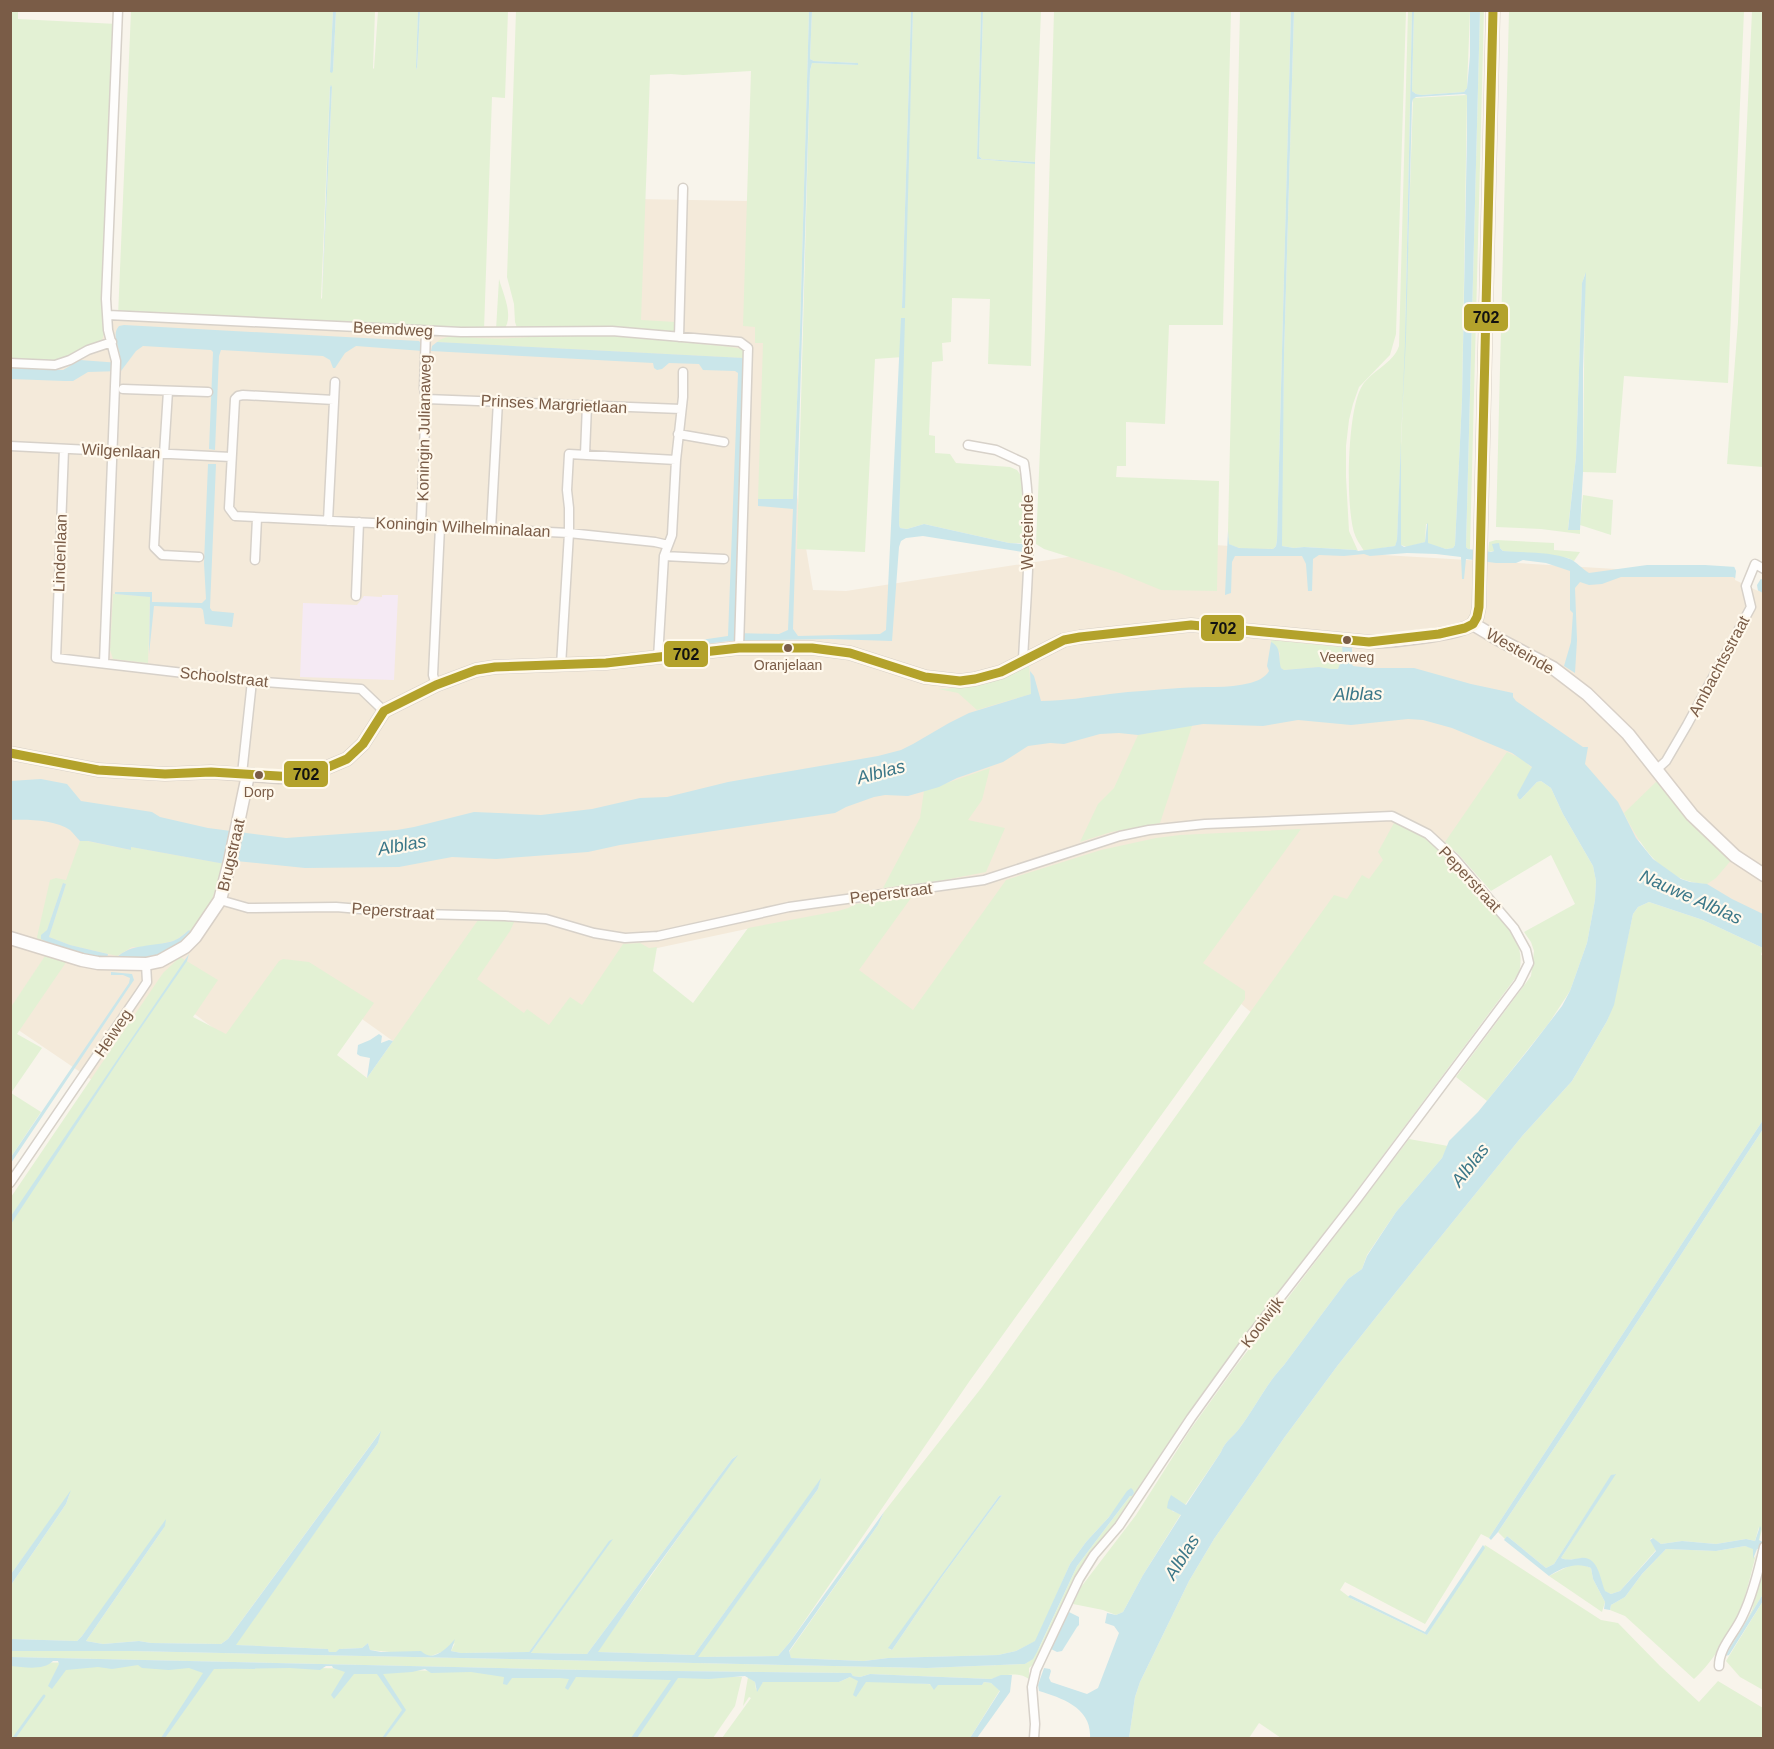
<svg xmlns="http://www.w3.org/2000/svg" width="1774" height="1749" viewBox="0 0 1774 1749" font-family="Helvetica,sans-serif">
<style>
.residential{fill:#f4eada}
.education{fill:#f5eaf4}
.green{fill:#e3f1d4;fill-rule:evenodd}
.water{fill:#cae6ea;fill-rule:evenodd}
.pier{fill:#f8f4eb}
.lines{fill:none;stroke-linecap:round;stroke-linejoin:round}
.stream{stroke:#cae6ea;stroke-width:3}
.street-casing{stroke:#d7d1c9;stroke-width:11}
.secondary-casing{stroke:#d8d0c7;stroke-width:15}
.street{stroke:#fefdfc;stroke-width:8}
.secondary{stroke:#fefdfc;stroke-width:12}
.bus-1-casing{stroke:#fff9ed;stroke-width:14}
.bus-1{stroke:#b3a22b;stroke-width:9}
.bus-dot{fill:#7a5c47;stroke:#fff9ed;stroke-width:2}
.labels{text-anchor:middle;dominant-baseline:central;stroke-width:4.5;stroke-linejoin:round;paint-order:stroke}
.bus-label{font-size:14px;fill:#7a5c47;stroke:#fff9ed}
.street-label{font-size:16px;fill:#7a5c47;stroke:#fff9ed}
.water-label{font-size:18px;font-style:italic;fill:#3b7788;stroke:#fff9ed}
.line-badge{stroke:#fff9ed;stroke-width:2}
.pale-badge-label{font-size:16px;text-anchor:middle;font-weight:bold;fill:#111}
</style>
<rect width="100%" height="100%" fill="#f8f4eb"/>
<path class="residential" d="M579,198L748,201L813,590L846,591L1165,542L1733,576L1763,590V924L1514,757L1442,857L1259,1019L1123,904L912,1018L751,928L634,953L563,1044H397L285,964L233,1043L159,987L95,1082L11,1025L10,358L101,310L580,330Z"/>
<path class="education" d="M382,595H398L394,680L300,677L303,603L357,605L364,596L382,597Z"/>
<path class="green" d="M1484,10L1470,549H1468L1466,547L1480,11Z
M10,11H18V19L117,24L104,334L102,340L100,343L63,362L11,360Z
M131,11H333L330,72L333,71L336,11H375L373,68L374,69L378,11H418L416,67L417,70L420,11H508L505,98L492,97L484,330L118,316ZM330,86L332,87L322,299L321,298Z
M516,11H809L800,330L793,500L758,499L763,343H755V327L743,326L751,71L683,75L671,74L650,75L641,320L676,322L674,332L517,328L515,322L514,304L507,277Z
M812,11H911L902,307L904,308L913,11H981L977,159L1035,164L1031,366L988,364L990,299L952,298L951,342L942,343L943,361L932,362L929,435L935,436V453L950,454L956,463L1010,467L1017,470L1022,477L1023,521L1026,523L1024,543H1009L924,524L907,529L900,528L899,524L903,357L875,359L865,552L797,549L810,71L812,63L858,65V63L814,61L810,59Z
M983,11H1041L1035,162L982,159L979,156Z
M1054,11H1231L1223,325H1169L1165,424L1126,422V466H1117L1116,477L1219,481L1217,591L1161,590L1117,572L1044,549L1036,544L1045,329Z
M1240,11H1291L1277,540L1276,546L1273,549C1259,548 1241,551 1229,544L1228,531Z
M1294,11H1406L1396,334L1390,355L1359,387L1353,404L1349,420L1346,446V477L1349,531L1358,551L1356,550L1305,547L1294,548L1282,546L1281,543L1284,357Z
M1408,11H1412L1405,340L1413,98L1467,95L1462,400L1455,545L1453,548L1446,549L1428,544V524H1426L1425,542L1407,547L1401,545V439L1405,353L1397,541L1395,546L1364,551C1362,547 1357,541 1355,535C1345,509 1347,410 1362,386C1372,370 1393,364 1399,346Z
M1414,11H1470L1467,88L1464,92L1422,95L1416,94L1412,91Z
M1509,11H1744L1728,383L1624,376L1616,473L1583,472L1585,274L1582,284L1576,457L1568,529L1580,530V534L1541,529L1496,527Z
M1752,11H1764L1763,467L1727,464L1738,322Z
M499,279C503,294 515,317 503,331L496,330Z
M582,333L615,335L731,347L742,349L744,352V358L437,342C447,333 465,337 478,338C512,340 548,335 582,333Z
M1583,495L1613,500L1611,535L1580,525Z
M1496,540L1554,543V550L1580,552L1574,561L1568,558L1503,551L1500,548L1494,551L1488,552L1489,542Z
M113,594L150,597L148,663L113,659L110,650Z
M1271,640L1342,647C1343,655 1344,667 1335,670L1319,667L1284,670L1281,668L1279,663L1280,653L1271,642Z
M1029,665L1031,694L977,710L958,693L938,689C973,688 998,681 1029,665Z
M1184,726H1192L1160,823L1111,832L1080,842L1098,804L1114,788L1138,735Z
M1507,752L1522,759L1532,768L1521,799L1537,782L1541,781L1551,788L1563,814L1593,866L1596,881L1595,900L1587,943L1570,991L1549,1023L1487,1101L1456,1077L1531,976L1534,951L1531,942L1524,932L1575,904L1551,855L1491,891L1459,855L1445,842Z
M990,768L982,800L968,820L1005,828L986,872L939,881L883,888L920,818L924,791Z
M1657,781L1671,797L1733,858L1716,878L1707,884C1664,883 1641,847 1624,813Z
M1394,823L1411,829L1429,840L1449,858L1511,929C1519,945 1523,955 1519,973L1293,1276L1121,1517L1103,1539L1036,1662L1029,1668V1679C1018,1671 1002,1675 991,1679L870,1674L860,1677L853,1676L851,1673L585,1670L11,1657V1651H131L927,1668L1025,1664L1032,1659L1040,1646L1077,1566L1130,1496H1132L1134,1493L1130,1490L1109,1517L1086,1542L1070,1564L1036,1641L1016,1651L998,1655L888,1658L864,1661L791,1658L789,1652L878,1525L884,1512L982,1387L1334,895L1347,899L1362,875L1369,879L1383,860L1378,852ZM1002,1495L941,1578L892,1650L889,1649L999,1496Z
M1301,829L1203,963L1245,991V999L971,1379L790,1642L778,1656L697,1657L818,1489L820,1480L694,1655L597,1652L736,1456L732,1459L587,1654L531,1653L611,1540L529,1652L461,1653L451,1651L455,1643L444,1651L431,1656L370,1650L368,1643L362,1648L339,1649L337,1652H329L328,1649L235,1645L378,1443L380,1432L228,1639L221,1644L151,1643L139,1641L103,1644L86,1641L165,1526L82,1636L77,1641L10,1639L11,1585L66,1504L70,1493L11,1574V1197L163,973L180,957L218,980L193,1017L226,1034L279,961L283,959L309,962L374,1003L337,1055L367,1078L478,920H515L510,931L477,979L524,1013L527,1009L549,1025L570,997L582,1005L623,944L640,943L649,948L657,947L653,971L693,1003L748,928L838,911L848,908L856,904L911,898L859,970L913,1010L1006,880L1101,850L1156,838L1180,835Z
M80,841H87L130,850L131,847L225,864L211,902L202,921L194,933L189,930L176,940L149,947H132L117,956L70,945L49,937L66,884L63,883L47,930L42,935L41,939C62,950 85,958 109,957L108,960L88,959L39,943L37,937L50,880L56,878L66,880Z
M1649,902L1703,920L1763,948L1761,955L1764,956L1763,1120L1489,1538L1481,1534L1425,1624L1345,1582L1340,1590L1352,1599L1427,1635L1485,1545L1601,1620L1618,1623L1660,1666L1699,1702L1718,1681L1763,1708V1738H1281L1259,1723L1249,1738H1129L1135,1697L1140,1682L1189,1581L1214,1539L1284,1438L1338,1365L1396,1292L1523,1135L1572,1081L1607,1021L1613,1005L1633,914L1638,907Z
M47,953L67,961L17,1034L42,1048L11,1093L41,1112L11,1157V1007Z
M1763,1129L1764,1522L1759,1541V1527L1755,1541L1746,1539L1716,1544L1682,1541L1661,1544L1652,1538L1650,1539L1656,1550L1620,1591L1611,1594L1604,1591L1601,1580L1585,1558L1567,1560L1561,1558L1615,1474L1611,1476L1554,1564L1546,1568L1507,1536L1505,1539L1498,1532L1573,1420Z
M1409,1139L1448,1146L1442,1158L1396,1212L1367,1255L1362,1269L1348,1279L1284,1365C1266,1384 1255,1408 1239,1429C1233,1437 1225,1441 1221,1452L1185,1505L1171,1496L1172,1511L1181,1514L1143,1575L1123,1612L1116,1615L1103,1610L1073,1604L1081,1587L1136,1515L1190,1430L1236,1366Z
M1745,1546L1753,1548L1754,1558L1756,1555C1752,1569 1749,1583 1745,1596C1737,1622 1714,1662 1694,1679L1625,1616L1610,1610L1611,1605L1625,1597L1642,1574L1666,1549L1716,1551Z
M1571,1565H1584L1591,1568L1593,1579L1605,1602L1602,1612L1549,1576Z
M1763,1569V1594L1743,1627L1752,1610Z
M1763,1601V1690L1740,1677L1726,1661Z
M11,1662C254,1665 498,1674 742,1677L735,1706L713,1738H11Z
M748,1677L755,1682L756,1690L763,1682H839L850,1677L938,1685H982L984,1682L991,1683L1000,1690L970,1738H722L751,1698L749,1697L743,1706Z"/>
<path class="water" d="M913,10L905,308H902L911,11Z
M983,10L979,156L982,159L1035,162V164L977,159L981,11Z
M333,11H336L333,71L332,73L330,72Z
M418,11H420L417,70L416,67Z
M809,11H812L810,59L814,61L858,63V65L812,63L810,71L793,629L798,636L880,634L886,630L901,318H905L899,524L900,528L907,529L924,524L1009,543L1024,544L1023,552L923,536L906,538L901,541L899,547L892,641L830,639L729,641L667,649L666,645L728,636L738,373L735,371L703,370L699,364L669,363L662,369L657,370L654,368L653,363L431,351L432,346L437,342L744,358L735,633L779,634L788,630L793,509L758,506V499H793L800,330Z
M1291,11H1294L1284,357L1282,546L1294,548L1304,547L1356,550L1358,551L1395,546L1397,540L1405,343L1412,11H1414L1412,91L1416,94L1422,95L1464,92L1467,88L1470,56V11H1480L1466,547L1468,549L1491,552L1494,551L1492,544L1499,543L1500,548L1503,551C1525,553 1549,551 1570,559C1577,562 1582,569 1589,573L1647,565H1705L1736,567L1763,580V593L1733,577H1621L1602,584L1589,585L1580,582L1575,588L1577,640L1575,673L1564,666L1571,642L1573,613L1570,610V571L1546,563L1523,560L1516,563H1496L1466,559L1464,579H1462L1461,557L1436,554L1407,553L1370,556L1364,554L1344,556L1319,555L1313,559L1312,591H1308L1306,564L1302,556H1235L1232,562L1231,593L1225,595L1228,531L1229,544L1239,548L1273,549L1276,546L1277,540ZM1464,94L1467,95V134L1462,400L1455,545L1453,548L1446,549L1428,543V523L1427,524L1425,542L1404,547L1401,545V439L1406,338L1412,103L1413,99L1416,97Z
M331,85L332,87L322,299L330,87Z
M1586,272L1583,369V472L1580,530H1568L1576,457L1582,283Z
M124,325L419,341L423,346V351L356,346L345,353L335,368H333L330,360L323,356L221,350L219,356L215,450L209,449L213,352L211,350L143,346L136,351L121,371L88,372L73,381H65L11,379L10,368L63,370L80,360L120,363C122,349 110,336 119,326Z
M208,464H216L210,608L212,611L234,613L232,627L205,624L203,610L201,608L154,606L149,654L150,597L115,594V592H152V602L202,603L206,599L204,563Z
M1271,642C1282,647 1278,658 1281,668L1284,670L1319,667L1331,669H1338L1343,656L1342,647H1352V664L1353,666L1370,668H1414L1471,684L1513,693V697L1516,701L1583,747H1588L1585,764L1618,802L1636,838L1653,859L1681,879L1690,882L1707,884L1732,899L1763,914V948L1703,920L1649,902L1638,907L1633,914L1614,1005L1607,1021L1572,1081L1523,1135L1396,1292L1338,1365L1284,1438L1214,1539L1189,1581L1140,1682L1135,1697L1129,1738H1090C1092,1708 1062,1698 1039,1691L1038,1685L1044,1668L1050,1669L1051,1671L1049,1678L1051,1682L1087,1694L1098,1688L1119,1633L1114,1626L1105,1623L1107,1613L1116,1615L1123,1612L1143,1575L1181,1515L1167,1508L1168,1502L1171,1495L1186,1505L1221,1452C1225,1441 1233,1437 1239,1429C1255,1408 1266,1384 1284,1365L1348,1279L1362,1269L1367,1256L1396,1212L1442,1158L1449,1141L1478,1112L1529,1049L1562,1006L1570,991L1587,943L1595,900L1596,881L1593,866L1563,814L1551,788L1541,781L1537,782L1521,799H1519L1517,795L1532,767L1512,753L1452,728L1423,720L1408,719L1351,725L1298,720L1263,726L1203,724L1138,735L1119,733L1100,734L1064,744L1050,743L1028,746L1003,762L957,778L939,787L908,796L885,795L874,797L846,807L835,813L620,845L588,852L496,859L452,857L399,867L305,868L236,861L225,864L131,847V850L88,841H80C77,838 73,833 70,830C56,820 27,819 11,820L10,781L41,779L67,784L81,801L152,812L160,817L208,828L286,838L397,830L414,827L474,812L541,815L592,809L640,798L667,797L728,782L878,756L901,750L913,744L949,723L969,713L1031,694L1030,671L1034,676L1041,701C1064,701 1087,697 1110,694C1134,691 1157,690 1180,688C1203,686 1228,689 1250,683C1257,681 1265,678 1269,671L1267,666Z
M63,883L66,884L49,937L70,945L108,954L107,958C84,958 61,950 41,939V935L47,930Z
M189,930L192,932C173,955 145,960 116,958C131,943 154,947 173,941C179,939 184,934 189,930Z
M189,954L187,961L125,1051L11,1224V1216Z
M111,972L132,974L134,980L11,1163V1157L129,983L130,978L123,975H111Z
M379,1034L382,1036L381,1043L389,1040L393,1041L367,1078L370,1058L360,1056L357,1054L358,1045L370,1040Z
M1763,1120V1129L1573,1420L1498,1532L1491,1540L1489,1538Z
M381,1431L378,1443L236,1645L328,1649L329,1652H336L339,1649L362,1648L368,1643L370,1650L381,1652L421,1651C433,1663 446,1649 455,1639L451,1651L461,1653L529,1652L609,1541L613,1539L531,1653L587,1654L732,1459L738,1455L650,1576L598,1652L694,1655L821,1478L818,1489L698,1657L778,1656L790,1642L884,1512L878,1525L789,1651L791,1658L864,1661L888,1658L998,1655L1016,1651L1035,1641L1070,1564L1086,1542L1109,1517L1127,1491L1131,1488L1133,1490L1134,1493L1132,1496H1130L1077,1566L1037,1652L1033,1659L1025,1664L927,1668L131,1651H11V1639L77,1641L82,1636L166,1519L165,1526L86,1641L103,1644L139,1641L151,1643L221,1644L228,1639Z
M1616,1474L1561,1558C1568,1561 1573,1559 1581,1558C1598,1556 1600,1578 1605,1591L1611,1594L1620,1591L1656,1551L1650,1540L1653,1538L1661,1544L1682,1541L1716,1544L1746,1539L1755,1541L1760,1526L1761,1528L1759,1540L1763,1542L1764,1548L1757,1549L1753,1559V1549L1745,1546L1716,1551L1666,1549L1642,1574L1625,1597L1611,1605L1610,1610L1604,1609L1605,1602L1593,1579L1591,1568C1576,1561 1561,1568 1549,1576L1504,1540L1507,1536L1546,1568L1554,1564L1611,1475Z
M71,1490L66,1504L11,1585V1574Z
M1002,1495L941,1578L892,1650L888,1648L999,1496Z
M1483,1545L1485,1548L1427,1635L1348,1597L1350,1595L1425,1632Z
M1763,1594V1601L1729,1655L1725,1656Z
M1069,1612L1079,1617V1625L1077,1627L1062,1651L1057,1652L1051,1649Z
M11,1657L585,1670L851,1673L853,1676L860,1677L870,1674L991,1679L1001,1675H1012L1010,1692L977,1738H970L1000,1691L991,1683L984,1682L982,1685H938L934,1690L930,1684L866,1682L856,1697L853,1695L858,1681L850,1677L839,1682H763L757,1692L755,1682L745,1676L709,1679L678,1678L637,1738H631L671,1680L576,1677L568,1690L565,1688L569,1679L560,1678H512L507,1685L503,1684L504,1677L471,1672L431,1673L425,1669L412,1672L383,1674L406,1710L385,1738H382L402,1710L377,1674H354L334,1699L331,1695L345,1672L333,1668L332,1666H326L320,1670L290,1668L214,1669L165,1738H161L203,1673L189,1668L169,1670L142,1668L138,1665L112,1669L98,1667L66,1670L52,1689L48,1686L59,1664L58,1661H53C43,1671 24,1667 11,1666Z"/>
<path class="pier" d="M1733,564L1762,577L1757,585L1758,591L1735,580L1736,571Z"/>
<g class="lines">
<path class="stream" d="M14,1738L44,1696"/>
<g class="street-casing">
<path id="street" d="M108,315L461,332L612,331L740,342L748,348L739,648
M679,337L683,188
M10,363L55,365L70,360L88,350L112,342
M123,389L208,392
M426,399L681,409
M334,400L243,395L238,396L235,399L229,508L235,516L569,533L655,542L668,545
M678,434L724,442
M968,445L996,450L1024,463C1034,528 1026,595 1023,660
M10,446L231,457
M64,449L56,658L252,681L361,689L384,711
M159,453L154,547L162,555L199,557
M164,454L168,391
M585,454L587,405
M328,521L335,382
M421,524L426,399L424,388L426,331
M491,529L498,401
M664,556L724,559
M255,560L257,518
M356,596L359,522
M658,658L664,556L672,535L676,460L683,397V372
M104,663L116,361L108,330L106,299L118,10
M561,666L569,533V508L567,490L569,454L676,460
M436,685L433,675L440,527
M1656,770L1666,761L1687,725L1751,607L1746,586L1755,564L1764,569
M242,774L252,681
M220,900L248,908L336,907L420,914L505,916L546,919L594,933L625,938L658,936L789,907L984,880L1120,836L1149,830L1205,824L1392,816L1428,834L1455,859L1514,928L1526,950L1529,963L1519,983L1357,1199L1248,1339L1191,1418L1119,1526L1094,1555L1079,1579L1036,1670L1032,1687L1035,1724L1034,1738
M10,1183L141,991L147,982L146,964
M1719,1666C1719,1647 1736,1632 1743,1615C1753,1594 1759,1569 1764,1547"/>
</g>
<g class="secondary-casing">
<path id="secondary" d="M1473,624L1477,617L1479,607L1493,10
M1473,624L1498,639L1553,668L1587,694L1628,734L1692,815L1735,856L1764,875
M10,753L98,770L165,774L211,772L279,777H295L321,770L347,759L363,744L384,711L436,685L476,670L495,667L606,663L739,648H812L850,653L925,677L960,681L975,679L1001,672L1064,640L1080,637L1191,625L1369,642C1390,641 1458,635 1473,624
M10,938L82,960L98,963L146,964L160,961L185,947L195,937L220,900L230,861L248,775"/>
</g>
<use href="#street" class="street"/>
<use href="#secondary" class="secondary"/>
<g class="bus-1-casing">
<path id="bus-1" d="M1473,624L1477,617L1479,607L1493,10
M10,753L98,770L165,774L211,772L295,777L321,770L347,759L363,744L384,711L436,685L476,670L495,667L606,663L739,648H812L850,653L925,677L960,681L975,679L1001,672L1064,640L1080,637L1191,625L1369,642L1439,634L1465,628L1473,624"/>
</g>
<use href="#bus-1" class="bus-1"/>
</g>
<g class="bus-dot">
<circle cx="1347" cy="640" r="5"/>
<circle cx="788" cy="648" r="5"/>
<circle cx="259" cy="775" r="5"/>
</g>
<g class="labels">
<g class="bus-label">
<text x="1347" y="657">Veerweg</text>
<text x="788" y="665">Oranjelaan</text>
<text x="259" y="792">Dorp</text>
</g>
<g class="street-label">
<text transform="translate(393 329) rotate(3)">Beemdweg</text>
<text transform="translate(554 404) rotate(3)">Prinses Margrietlaan</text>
<text transform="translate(424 428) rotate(-89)">Koningin Julianaweg</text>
<text transform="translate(121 451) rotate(3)">Wilgenlaan</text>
<text transform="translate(463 527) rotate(3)">Koningin Wilhelminalaan</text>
<text transform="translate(1027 532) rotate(-90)">Westeinde</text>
<text transform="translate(60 553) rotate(-88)">Lindenlaan</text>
<text transform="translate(1520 651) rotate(30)">Westeinde</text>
<text transform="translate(1719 666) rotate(-62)">Ambachtsstraat</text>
<text transform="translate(224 677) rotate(6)">Schoolstraat</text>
<text transform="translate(231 855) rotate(-77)">Brugstraat</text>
<text transform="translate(1470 879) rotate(47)">Peperstraat</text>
<text transform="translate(891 893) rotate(-7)">Peperstraat</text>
<text transform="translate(393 911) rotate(4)">Peperstraat</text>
<text transform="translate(113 1033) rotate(-56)">Heiweg</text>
<text transform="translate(1262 1322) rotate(-53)">Kooiwijk</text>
</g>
<g class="water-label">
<text transform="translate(1358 694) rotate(-1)">Alblas</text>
<text transform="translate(881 772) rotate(-15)">Alblas</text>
<text transform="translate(402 845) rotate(-10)">Alblas</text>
<text transform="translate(1691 897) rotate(24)">Nauwe Alblas</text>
<text transform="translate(1470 1165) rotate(-52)">Alblas</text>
<text transform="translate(1182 1557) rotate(-58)">Alblas</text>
</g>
</g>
<g class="line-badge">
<rect x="1463" y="303" width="46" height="29" rx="6" fill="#b3a22b"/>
<rect x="1200" y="614" width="45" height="28" rx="6" fill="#b3a22b"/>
<rect x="663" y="640" width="46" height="28" rx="6" fill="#b3a22b"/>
<rect x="283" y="760" width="46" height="28" rx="6" fill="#b3a22b"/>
</g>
<g class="pale-badge-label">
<text x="1486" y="323">702</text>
<text x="1223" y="634">702</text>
<text x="686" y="660">702</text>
<text x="306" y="780">702</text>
</g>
<rect width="1774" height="1749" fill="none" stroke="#7a5c47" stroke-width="24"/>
</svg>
